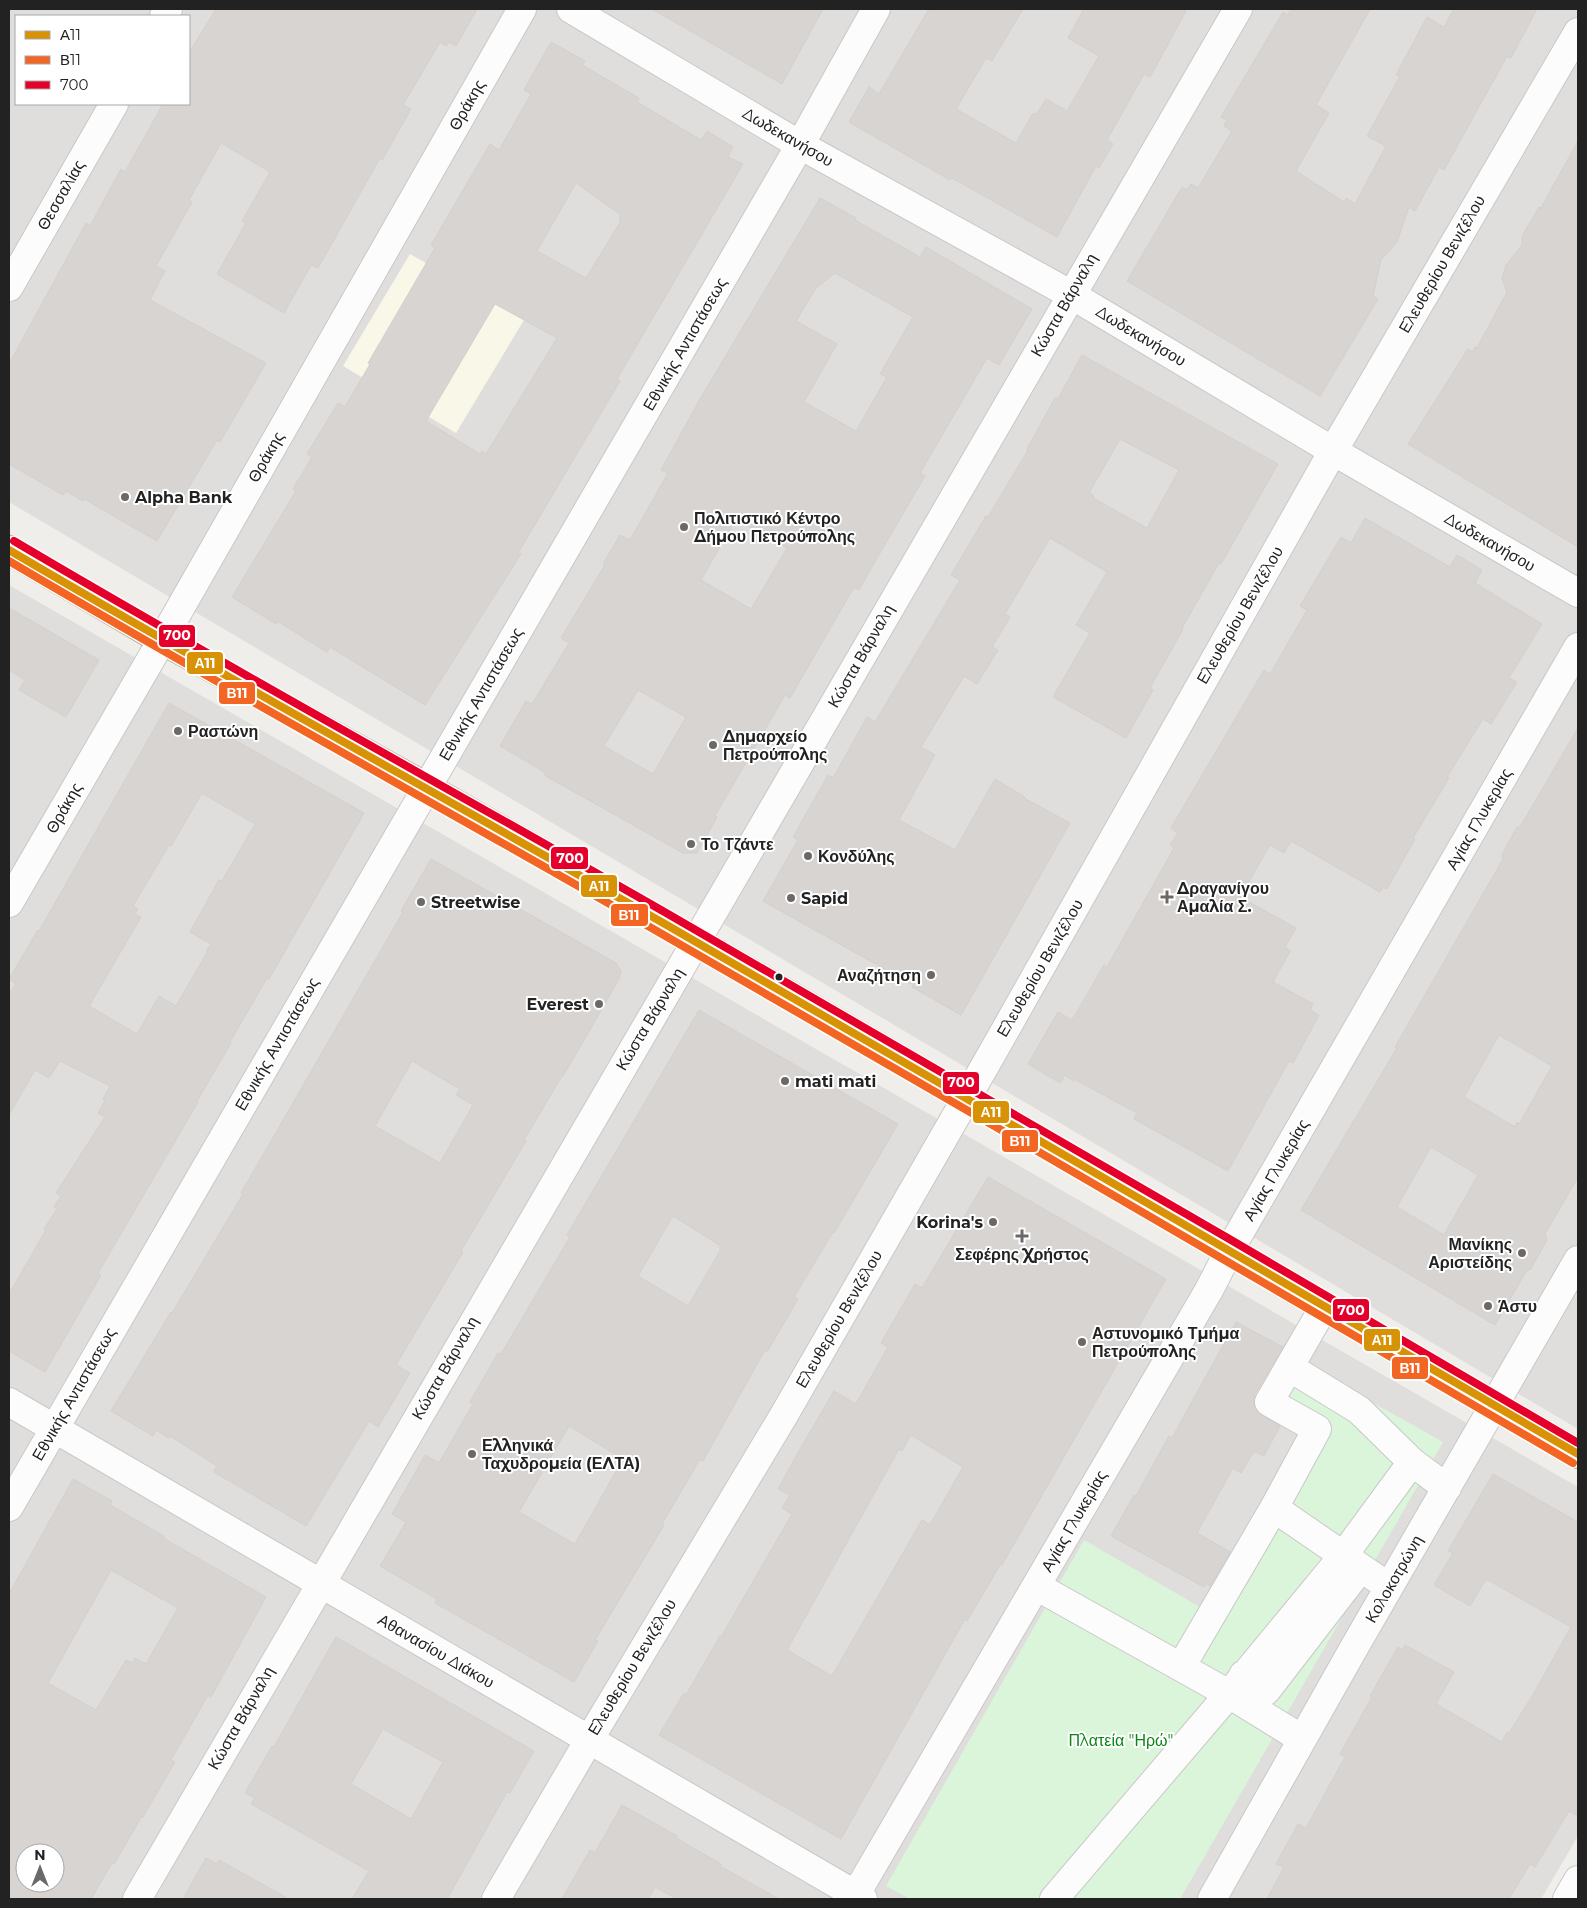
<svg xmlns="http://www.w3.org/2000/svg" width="1587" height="1908" viewBox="0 0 1587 1908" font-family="Montserrat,sans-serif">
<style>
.residential{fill:#dfdedc;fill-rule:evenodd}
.education{fill:#f8f7e8}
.park{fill:#daf5da}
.building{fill:#d7d4d2;stroke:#d3d0cc;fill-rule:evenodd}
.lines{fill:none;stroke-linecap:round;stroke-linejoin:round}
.minor-casing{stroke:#c9c8c7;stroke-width:30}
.major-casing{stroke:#a79c86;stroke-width:30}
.minor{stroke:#fdfcfc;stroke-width:28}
.major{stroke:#f3ede7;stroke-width:28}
.bus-1-casing{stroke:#fff;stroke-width:11}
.bus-2-casing{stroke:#fff;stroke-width:11}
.bus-3-casing{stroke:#fff;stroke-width:11}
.bus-1{stroke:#d79205;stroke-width:8}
.bus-2{stroke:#f26522;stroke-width:8}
.bus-3{stroke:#e4002b;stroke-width:8}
.poi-dot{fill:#6a6968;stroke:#fff;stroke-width:2}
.bus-dot{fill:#222;stroke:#fff;stroke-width:2}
.labels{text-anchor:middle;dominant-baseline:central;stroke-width:4;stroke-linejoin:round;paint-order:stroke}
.street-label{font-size:16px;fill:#222;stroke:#fff}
.poi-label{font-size:16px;font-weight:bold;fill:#222;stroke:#fff;text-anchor:start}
.park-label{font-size:16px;fill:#0c8416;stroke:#fff}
.line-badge{stroke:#fff;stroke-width:2}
.badge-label{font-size:14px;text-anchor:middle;font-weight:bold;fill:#fff}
</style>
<rect width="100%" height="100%" fill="#f0eeeb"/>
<path class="residential" d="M9,9H1578V1429L9,502ZM16,16H189V104H16Z
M9,585L1578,1487V1836L1541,1899H9ZM25,1853H55V1883H25Z"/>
<path class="education" d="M410,254L524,320L456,433L343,366Z"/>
<path class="park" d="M1284,1353L1443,1442L1180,1899H910L886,1886L1084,1540L1200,1607L1302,1431L1255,1403Z"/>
<path class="building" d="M216,9H477L456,46L449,42L446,46L440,42L403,105L411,109L382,160L380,158L318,268L311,265L284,313L217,274L246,223L242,221L270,172L221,143L189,200L192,202L156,266L165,271L150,300L266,363L220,442L217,440L157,541L84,499L83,501L66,491L63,495L9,464V364L86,223L90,226L121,169L125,172L163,104H189V53Z
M652,9H823L782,84Z
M929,9H1023L992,61L986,58L956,109L1016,143L1033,113L1036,115L1046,99L1067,111L1099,56L1068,38L1084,9H1187L1150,77L1144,74L1107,140L1113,144L1099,168L1096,166L1057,237L952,178L950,180L849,122L869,87L879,94Z
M1291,9H1370L1316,105L1329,113L1296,171L1344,202L1346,198L1355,204L1386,146L1367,136L1400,76L1396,75L1427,17L1444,27L1454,9H1537L1511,58L1507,56L1444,170L1439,167L1415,211L1409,207L1397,242L1381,260L1373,296L1378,299L1320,396L1127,281L1182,187L1187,190L1191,184L1198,188L1232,131L1224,126L1227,120L1221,117L1283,12L1288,15Z
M551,42L585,61L582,65L639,98L637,102L701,140L707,131L733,147L728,157L743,164L617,379L620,381L518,553L521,554L425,705L330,647L327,652L277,621L276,624L232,597L296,491L293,489L312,457L307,454L338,403L345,407L370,364L368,363L435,248L431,245L490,144L499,150L531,94L524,90ZM576,183L621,215L619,220L621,221L586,278L537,251ZM495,304L557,338L486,454L482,451L480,454L426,421Z
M1578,141V547L1408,444L1468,349L1473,352L1475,347L1477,348L1507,292L1502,278L1506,265L1522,245V236L1539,207L1541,208Z
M820,198L856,218L855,220L920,257L926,247L1032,309L999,365L987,358L920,473L925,476L873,565L859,590L854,587L790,698L785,695L715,816L717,817L697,853H683L544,775L546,773L500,746L526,701L532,704L569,643L561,638L605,565L603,564L620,535L630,540L668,473L661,470L700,399ZM835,273L913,317L880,374L887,377L856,431L804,402L837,344L796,321L816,288ZM736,519L787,548L751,609L701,580ZM638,690L686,717L653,774L604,746Z
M1082,355L1278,464L1221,564L1219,563L1182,628L1183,629L1150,688L1153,690L1126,738L1053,697L1090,633L1076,625L1107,572L1050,538L1005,614L1010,617L992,647L998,650L977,684L964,676L921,747L935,755L899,820L955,850L995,779L1025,797L1024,798L1070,823L961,1015L912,987L913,985L763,901L798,840L793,837L828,775L833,778L867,717L875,722L960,580L951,575L986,516L988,517L1028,450L1027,449L1055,398L1058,399ZM1120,439L1179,470L1147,528L1093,498L1094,496L1089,493Z
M1365,518L1450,567L1457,555L1482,570L1475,583L1542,624L1509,678L1517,682L1491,724L1483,719L1447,777L1449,778L1413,838L1415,839L1387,889L1383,887L1380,892L1291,841L1284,853L1270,845L1240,897L1296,928L1285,947L1290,951L1273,982L1313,1004L1310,1010L1319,1015L1293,1063L1289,1061L1228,1171L1134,1119L1137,1113L1074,1079L1073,1081L1065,1075L1060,1083L1028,1064L1058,1012L1072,1020L1104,965L1107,967L1174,848L1170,845L1178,833L1171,828L1264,670L1270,674L1307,610L1300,606L1341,537L1351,543Z
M9,608L99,660L66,717L19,690L25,680L9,670Z
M169,703L364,813L269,979L267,978L230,1042L231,1043L197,1101L198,1102L98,1273L101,1275L45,1372L9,1351V1294L46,1230L44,1229L57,1209L54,1207L61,1196L56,1193L105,1117L98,1113L105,1100L103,1099L110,1086L60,1061L49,1078L35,1070L9,1115V994L16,984L9,979L38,930L39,931ZM202,793L255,824L222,881L219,880L190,932L211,944L206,951H208L176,1006L159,996L137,1034L89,1006L141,917L135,914L138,909L133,906L169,845L171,846Z
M1578,728V1177L1545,1234L1547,1240L1530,1270H1527L1495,1325L1301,1210L1397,1048L1395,1047L1503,859L1502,855L1517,827H1520ZM1499,1035L1552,1066L1519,1124L1517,1122L1515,1127L1464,1097ZM1431,1147L1478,1175L1444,1235L1397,1207Z
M431,859L616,963L621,971L619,979L594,1023L563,1076H562L524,1140L526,1141L461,1251L463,1252L396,1365L410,1373L378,1427L369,1421L306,1526L214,1472L217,1466L170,1436L169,1438L156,1430L153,1436L111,1411L171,1312L172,1313L243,1194L241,1193L403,912L401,911ZM412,1061L460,1089L456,1095L473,1105L440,1163L375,1126Z
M699,1010L898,1124L834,1233L833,1232L794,1297L798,1299L767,1352L765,1350L703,1461L700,1459L662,1524L664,1525L595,1640L598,1641L574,1682L435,1603L437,1599L380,1566L406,1522L392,1514L425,1455L439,1463L473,1404L470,1402L498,1353L501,1354L570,1237L567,1235ZM673,1216L721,1246L719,1248L721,1249L688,1306L638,1276ZM569,1426L623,1459L575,1544L519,1512Z
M988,1177L1166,1279L1002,1565H1000L967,1621L965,1619L841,1839L659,1735L684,1693L686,1695L720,1636L721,1637L792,1514L782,1508L790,1495L778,1489L799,1451L834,1391L856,1404L888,1347L881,1343L915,1284L922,1288ZM911,1435L963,1467L930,1525L922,1520L832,1676L787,1650L899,1449L902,1451Z
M1236,1322L1283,1347L1255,1394L1253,1402L1255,1409L1261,1415L1280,1426L1264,1456L1254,1451L1241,1473L1233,1468L1197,1533L1230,1552L1210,1586L1206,1583L1204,1587L1111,1536L1134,1495L1136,1496L1169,1436L1172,1438Z
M1493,1474L1578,1522V1816L1569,1811L1535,1867L1530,1864L1509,1899H1267L1284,1867L1276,1864L1298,1824L1306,1828L1345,1757L1340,1754L1372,1697L1370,1696L1398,1647L1402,1650L1405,1645L1454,1672L1436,1704L1502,1742L1507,1732L1509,1733L1534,1693L1571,1627L1486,1579L1470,1606L1434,1585L1453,1553L1448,1551Z
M73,1479L112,1501L110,1505L164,1536L163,1538L266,1597L211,1697L208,1695L171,1760L175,1762L143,1817L142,1816L114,1864L112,1863L91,1899H9V1594ZM111,1570L178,1608L146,1664L135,1658L132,1663L126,1660L96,1710L48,1683ZM25,1853H55V1883H25Z
M336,1637L534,1751L510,1793L507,1792L447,1899H352L369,1871L251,1804L255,1798L245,1793L272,1746L274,1747ZM383,1729L443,1762L411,1819L351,1784Z
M622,1805L677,1836L676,1838L721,1864L720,1866L779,1899H677L655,1887L648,1899H562L590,1850L595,1853Z
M206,1858L217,1864L219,1860L289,1899H183Z"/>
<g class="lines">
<g class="minor-casing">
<path id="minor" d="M571,9L800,145L1070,294L1333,451L1578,593
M164,16L168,9
M9,287L114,104
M9,903L162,640L522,9
M1289,1367L1359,1410L1412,1462
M9,1402L863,1899
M9,1507L800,145L876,9
M1274,1508L1389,1587
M1036,1586L1229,1694L1302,1739
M1181,1667L1274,1508L1317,1429L1269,1402L1324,1307
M1243,1675L1266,1691L1353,1578L1336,1564
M137,1899C322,1579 510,1260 697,940C878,630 1056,318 1238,9
M496,1899L589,1740L784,1415L986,1064L1333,451L1578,32
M853,1899L1209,1290L1229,1251L1578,647
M1054,1899L1229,1694L1343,1556L1412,1462L1447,1488
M1212,1899L1355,1646L1578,1260
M1567,1899L1578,1880"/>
</g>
<g class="major-casing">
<path id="major" d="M9,550L162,640L426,787L784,992L1578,1454"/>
</g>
<use href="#minor" class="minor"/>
<use href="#major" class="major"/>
<g class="bus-1-casing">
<path id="bus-1" d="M9,550C226,678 447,799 665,924C970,1099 1274,1277 1578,1454"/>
</g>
<g class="bus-2-casing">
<path id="bus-2" d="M9,561C222,687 440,806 655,930C962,1106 1267,1285 1573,1463"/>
</g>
<g class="bus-3-casing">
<path id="bus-3" d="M14,541C230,669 450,789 668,914C973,1088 1275,1266 1578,1443"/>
</g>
<use href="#bus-1" class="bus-1"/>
<use href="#bus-2" class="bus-2"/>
<use href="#bus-3" class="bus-3"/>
</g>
<g class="poi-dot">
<circle cx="125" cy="497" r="5"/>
<circle cx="684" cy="527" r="5"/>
<circle cx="178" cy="731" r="5"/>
<circle cx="713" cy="745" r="5"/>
<circle cx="691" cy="844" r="5"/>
<circle cx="808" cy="856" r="5"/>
<path d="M1164.5 889.5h5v5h5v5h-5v5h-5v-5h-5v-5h5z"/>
<circle cx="791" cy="898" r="5"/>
<circle cx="421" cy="902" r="5"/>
<circle cx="931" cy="975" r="5"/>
<circle cx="599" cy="1004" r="5"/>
<circle cx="785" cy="1081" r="5"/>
<circle cx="993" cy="1222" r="5"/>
<path d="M1019.5 1228.5h5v5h5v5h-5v5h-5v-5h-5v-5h5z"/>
<circle cx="1522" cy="1253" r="5"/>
<circle cx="1488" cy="1306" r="5"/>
<circle cx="1082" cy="1342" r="5"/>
<circle cx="472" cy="1454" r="5"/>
</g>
<circle class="bus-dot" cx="779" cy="977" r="4.5"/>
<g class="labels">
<g class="street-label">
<text transform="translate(467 105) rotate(-60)">Θράκης</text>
<text transform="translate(788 137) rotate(30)">Δωδεκανήσου</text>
<text transform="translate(61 195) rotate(-60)">Θεσσαλίας</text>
<text transform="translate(1442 264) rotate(-60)">Ελευθερίου Βενιζέλου</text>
<text transform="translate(1064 305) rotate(-60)">Κώστα Βάρναλη</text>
<text transform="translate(1141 336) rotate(31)">Δωδεκανήσου</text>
<text transform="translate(685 344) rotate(-60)">Εθνικής Αντιστάσεως</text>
<text transform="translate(266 457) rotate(-60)">Θράκης</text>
<text transform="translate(1490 542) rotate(30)">Δωδεκανήσου</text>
<text transform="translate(1240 615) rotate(-60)">Ελευθερίου Βενιζέλου</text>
<text transform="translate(861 656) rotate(-60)">Κώστα Βάρναλη</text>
<text transform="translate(481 694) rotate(-60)">Εθνικής Αντιστάσεως</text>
<text transform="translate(64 808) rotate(-60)">Θράκης</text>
<text transform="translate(1479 819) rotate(-60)">Αγίας Γλυκερίας</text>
<text transform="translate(1040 968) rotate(-60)">Ελευθερίου Βενιζέλου</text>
<text transform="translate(650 1019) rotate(-59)">Κώστα Βάρναλη</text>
<text transform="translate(277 1044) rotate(-60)">Εθνικής Αντιστάσεως</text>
<text transform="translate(1276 1170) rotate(-60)">Αγίας Γλυκερίας</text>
<text transform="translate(839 1319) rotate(-60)">Ελευθερίου Βενιζέλου</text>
<text transform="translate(445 1368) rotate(-60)">Κώστα Βάρναλη</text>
<text transform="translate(74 1394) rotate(-60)">Εθνικής Αντιστάσεως</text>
<text transform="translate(1074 1521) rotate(-60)">Αγίας Γλυκερίας</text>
<text transform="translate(1394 1579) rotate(-60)">Κολοκοτρώνη</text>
<text transform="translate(436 1651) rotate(30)">Αθανασίου Διάκου</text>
<text transform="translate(632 1667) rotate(-59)">Ελευθερίου Βενιζέλου</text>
<text transform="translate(241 1718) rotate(-60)">Κώστα Βάρναλη</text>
</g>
<g class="poi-label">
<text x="135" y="497">Alpha Bank</text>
<text x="694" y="518">Πολιτιστικό Κέντρο<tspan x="694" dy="18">Δήμου Πετρούπολης</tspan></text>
<text x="188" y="731">Ραστώνη</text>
<text x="723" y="736">Δημαρχείο<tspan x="723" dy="18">Πετρούπολης</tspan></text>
<text x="701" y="844">Το Τζάντε</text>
<text x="818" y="856">Κονδύλης</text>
<text x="1177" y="888">Δραγανίγου<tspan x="1177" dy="18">Αμαλία Σ.</tspan></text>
<text x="801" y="898">Sapid</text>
<text x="431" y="902">Streetwise</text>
<text x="921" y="975" text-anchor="end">Αναζήτηση</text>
<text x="589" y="1004" text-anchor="end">Everest</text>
<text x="795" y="1081">mati mati</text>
<text x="983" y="1222" text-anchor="end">Korina's</text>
<text x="1512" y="1244" text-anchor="end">Μανίκης<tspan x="1512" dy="18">Αριστείδης</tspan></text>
<text x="1022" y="1254" text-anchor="middle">Σεφέρης Χρήστος</text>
<text x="1498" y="1306">Άστυ</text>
<text x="1092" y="1333">Αστυνομικό Τμήμα<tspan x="1092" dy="18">Πετρούπολης</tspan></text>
<text x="482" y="1445">Ελληνικά<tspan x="482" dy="18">Ταχυδρομεία (ΕΛΤΑ)</tspan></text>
</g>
<g class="park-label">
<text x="1121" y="1740">Πλατεία "Ηρώ"</text>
</g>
</g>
<g class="line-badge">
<rect x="158" y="624" width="38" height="24" rx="5" fill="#e4002b"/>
<rect x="186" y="651" width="38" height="24" rx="5" fill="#d79205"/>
<rect x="218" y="681" width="38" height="24" rx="5" fill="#f26522"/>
<rect x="550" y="846" width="39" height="24" rx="5" fill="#e4002b"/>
<rect x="580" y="874" width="38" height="24" rx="5" fill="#d79205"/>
<rect x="610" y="903" width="39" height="24" rx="5" fill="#f26522"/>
<rect x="942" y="1071" width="38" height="24" rx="5" fill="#e4002b"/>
<rect x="972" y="1100" width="38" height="24" rx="5" fill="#d79205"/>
<rect x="1001" y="1129" width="38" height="24" rx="5" fill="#f26522"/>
<rect x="1332" y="1298" width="38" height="24" rx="5" fill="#e4002b"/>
<rect x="1363" y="1328" width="38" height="24" rx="5" fill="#d79205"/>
<rect x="1391" y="1356" width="38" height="24" rx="5" fill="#f26522"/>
</g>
<g class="badge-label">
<text x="177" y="640">700</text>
<text x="205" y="668">Α11</text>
<text x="237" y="698">Β11</text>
<text x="570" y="863">700</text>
<text x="599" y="891">Α11</text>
<text x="629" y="920">Β11</text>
<text x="961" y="1087">700</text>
<text x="991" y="1117">Α11</text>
<text x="1020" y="1146">Β11</text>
<text x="1351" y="1315">700</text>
<text x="1382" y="1345">Α11</text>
<text x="1410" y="1373">Β11</text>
</g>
<rect width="1587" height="1908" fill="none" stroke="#222222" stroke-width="20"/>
<rect x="15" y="15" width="175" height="90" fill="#ffffff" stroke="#a7a7a7"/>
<rect x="25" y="31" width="25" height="8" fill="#d79205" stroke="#a7a7a7"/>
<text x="60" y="40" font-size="15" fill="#222222">Α11</text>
<rect x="25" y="56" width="25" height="8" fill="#f26522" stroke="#a7a7a7"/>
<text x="60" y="65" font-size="15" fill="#222222">Β11</text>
<rect x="25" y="81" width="25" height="8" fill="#e4002b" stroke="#a7a7a7"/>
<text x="60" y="90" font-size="15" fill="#222222">700</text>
<g transform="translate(40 1868)"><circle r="24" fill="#ffffff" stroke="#a7a7a7"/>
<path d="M0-4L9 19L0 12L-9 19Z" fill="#6a6968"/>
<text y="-8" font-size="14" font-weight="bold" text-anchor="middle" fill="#222222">N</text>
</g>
</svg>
